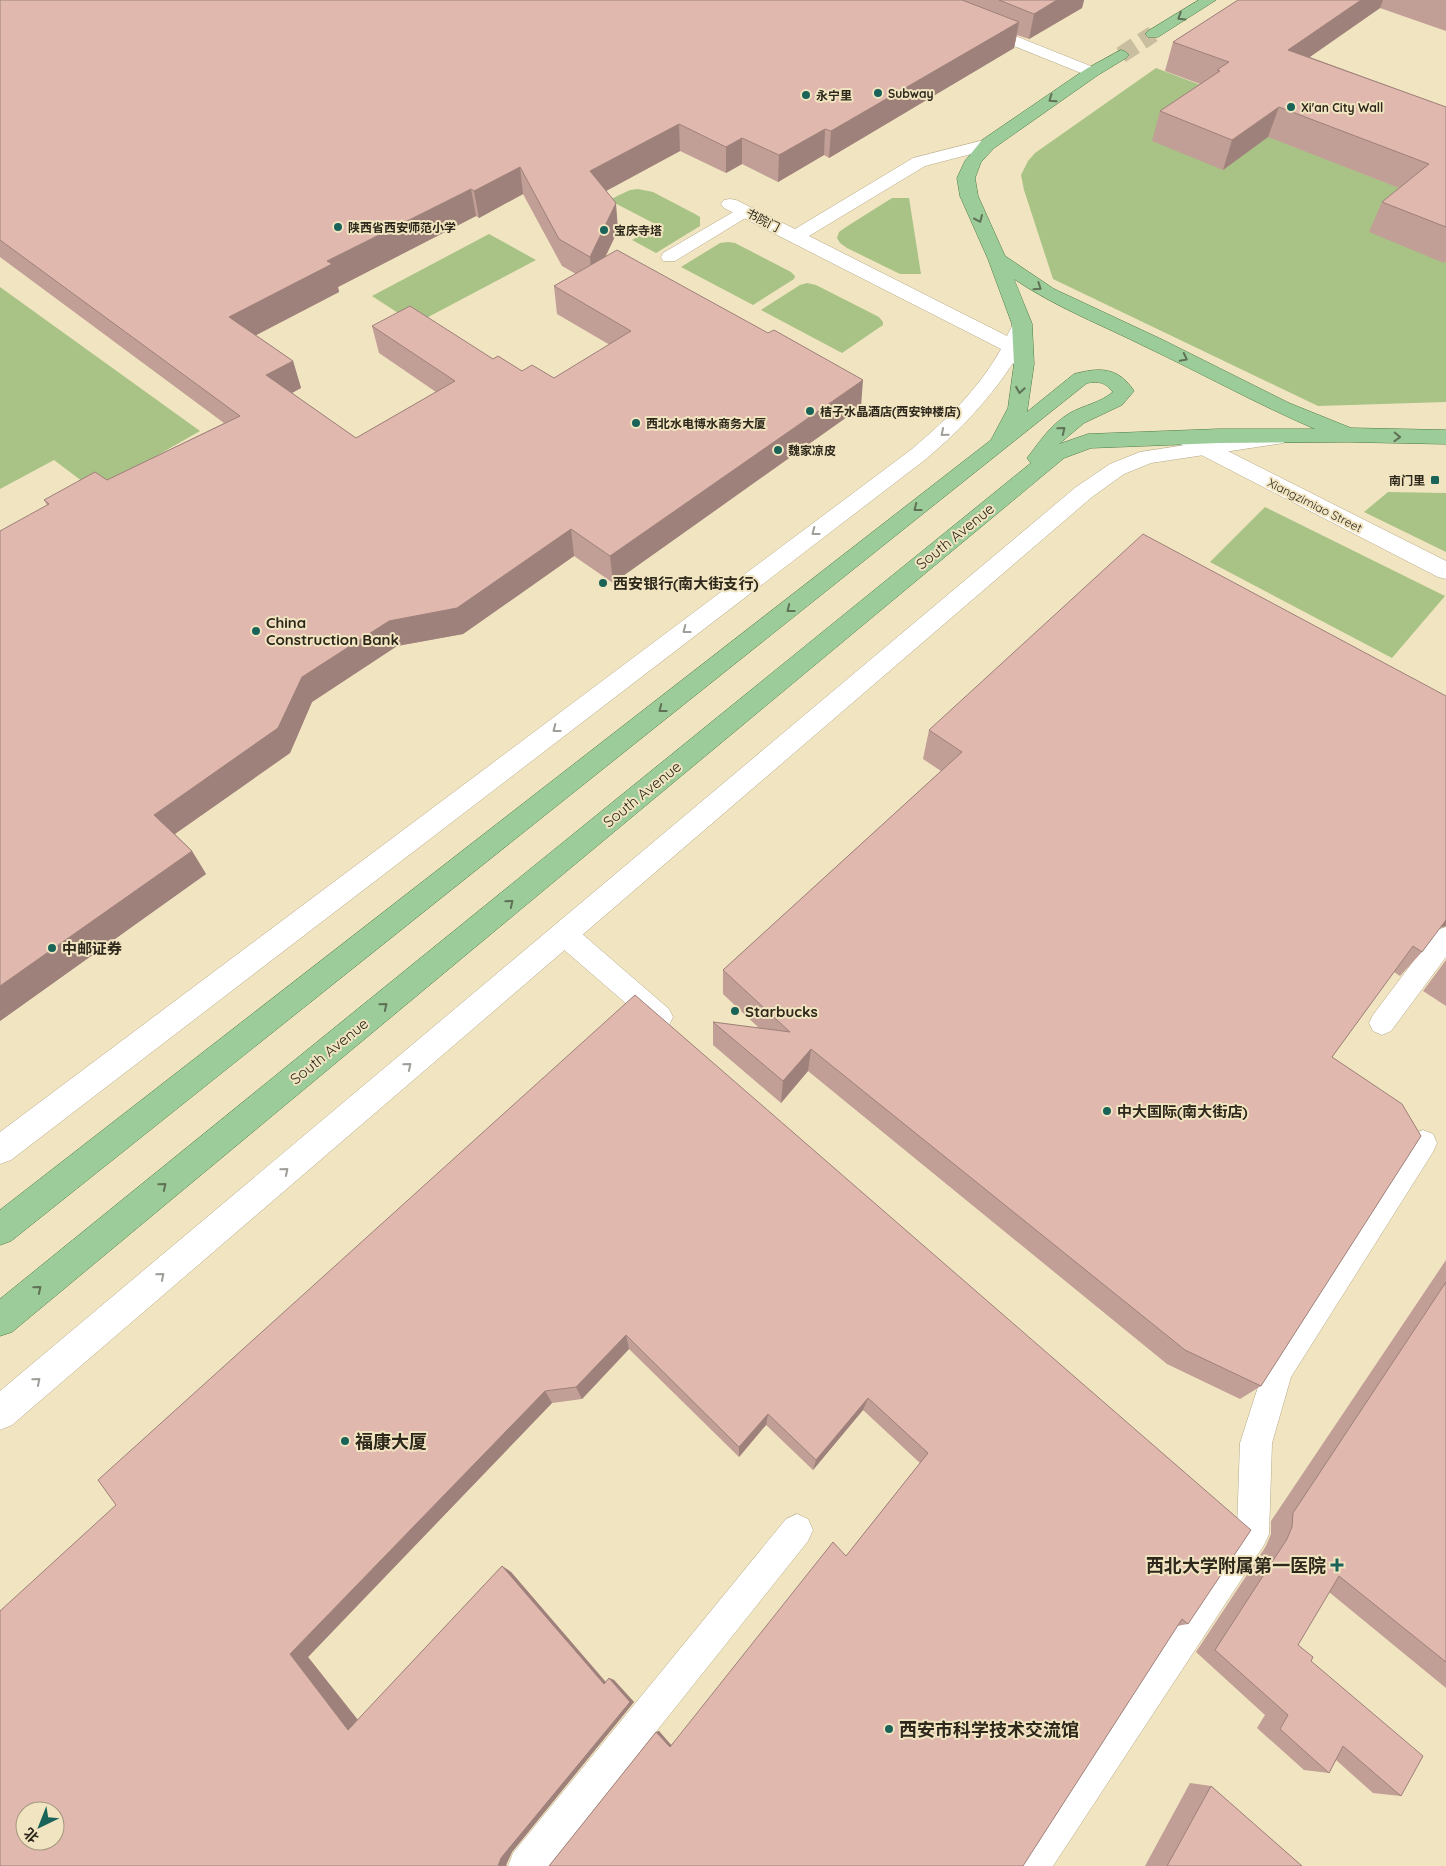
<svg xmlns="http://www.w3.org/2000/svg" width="1446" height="1866" viewBox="0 0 1446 1866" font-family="Quicksand,'Noto Sans SC',sans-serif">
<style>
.green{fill:#a8c385}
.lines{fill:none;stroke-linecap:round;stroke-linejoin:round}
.primary-tunnel{stroke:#cabea0;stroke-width:17;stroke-dasharray:17 8;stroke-linecap:butt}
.service-casing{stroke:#b6a988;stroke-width:1}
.minor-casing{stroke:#b6a988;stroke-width:1}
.tertiary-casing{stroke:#b6a988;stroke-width:1}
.primary-casing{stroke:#4c7c43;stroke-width:1}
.service{fill:#fff;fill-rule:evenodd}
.minor{fill:#fff;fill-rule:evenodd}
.tertiary{fill:#fff;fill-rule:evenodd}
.primary{fill:#9dcc9b;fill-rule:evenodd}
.wall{fill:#c19e96;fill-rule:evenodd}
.shaded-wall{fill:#9d817a}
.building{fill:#e0b8ae;stroke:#9d817a;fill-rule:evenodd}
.oneway{stroke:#5f7255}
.oneway2{stroke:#a09e98}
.poi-dot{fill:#1a6358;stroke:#f1e4c1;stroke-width:2}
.labels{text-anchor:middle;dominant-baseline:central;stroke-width:4;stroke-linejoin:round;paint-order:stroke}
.far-poi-label{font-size:12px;font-weight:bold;fill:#2d281b;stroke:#f1e4c1;text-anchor:start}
.far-street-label{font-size:12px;fill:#2d281b;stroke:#f1e4c1}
.street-label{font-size:15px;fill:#2d281b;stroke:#f1e4c1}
.poi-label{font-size:15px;font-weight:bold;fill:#2d281b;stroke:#f1e4c1;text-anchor:start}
.near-poi-label{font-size:18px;font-weight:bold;fill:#2d281b;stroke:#f1e4c1;text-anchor:start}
</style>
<rect width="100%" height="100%" fill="#f1e4c1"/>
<path class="green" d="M1156,68L1219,92L1236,124L1446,206V402L1318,406L1053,279L1024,190L1021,175L1028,161L1035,153Z
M638,189L653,192L695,214L700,217V226L656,253L632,240L657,225L609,200L630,190Z
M892,198H909L921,274H900L847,248L840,243L837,238L839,232L846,227Z
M489,234L536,260L415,324L372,296Z
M728,242L735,243L791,272L795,276L794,279L753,305L681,267L720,243Z
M807,283L816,285L879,317L883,322V325L842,353L761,310L800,285Z
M0,287L200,431L95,491L54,460L0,489Z
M1388,492L1446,493V552L1364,512Z
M1265,507L1445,596L1392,658L1210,562Z"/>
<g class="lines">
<path class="primary-tunnel" d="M1121,55L1153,34"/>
<g class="service-casing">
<path id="service" d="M746,206L752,208L754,211L752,214L675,261H663L661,257L663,253L740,208Z
M564,923L573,926L669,1009L673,1017L669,1025L660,1029L651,1025L555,942L551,934L555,926Z
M1446,927V957L1391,1031L1382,1035L1373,1031L1369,1023L1373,1015L1437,930Z
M1423,1130L1433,1134L1437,1143L1433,1152L1291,1377L1272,1443L1269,1534L1264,1545L1053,1866H1014L1019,1853L1237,1529L1240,1443L1267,1359L1413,1134Z
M797,1514L808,1519L813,1530L808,1541L549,1866H508L513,1853L786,1519Z"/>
</g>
<g class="minor-casing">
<path id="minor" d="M988,139L994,140L996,144L994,148L925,166L809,236L1007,336L1015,320L1022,318L1029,320L1032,324L1022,346L1033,363L1030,367L1023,369L1016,367L1013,363C989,400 960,430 926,459L11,1160L0,1164V1132L912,449C946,420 979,389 1001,349L724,208L721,204L724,200L730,199L736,200L795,229L913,158Z
M1277,431L1284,433L1287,438L1284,443L1151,463L1124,474L1092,497L12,1425L0,1430V1391L1076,487L1110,464L1140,452Z"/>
</g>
<g class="tertiary-casing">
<path id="tertiary" d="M905,0H925L1098,69L1100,72L1098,75H1086L907,3Z
M1185,431L1192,433L1446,561V579L1438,577L1178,443L1175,438L1178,433Z"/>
</g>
<g class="primary-casing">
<path id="primary" d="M1199,0H1216L1158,37H1148L1145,34L1148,31Z
M1121,50L1126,52L1129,55L1126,58L1098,75L994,148L981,162L975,178L978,196L1005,256L1054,289L1161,339L1289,403L1351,428L1446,430V444L1348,442L1219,443L1091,448L1064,458L12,1332L0,1336V1299L1031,463L1027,458L1031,453C1042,438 1053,423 1070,413C1084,405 1100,403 1113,392C1105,382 1099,381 1087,383L11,1241L0,1245V1210L991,440L1008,408L1014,364L1012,324L988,259L960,196L957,178L965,161L982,140L1086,69ZM1014,279C1055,307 1102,325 1146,347C1203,374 1257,404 1315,429H1219L1088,434L1059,444L1084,423L1122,405L1134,391C1118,367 1100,367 1074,374L1027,412L1034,364L1032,324Z"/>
</g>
<use href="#service" class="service"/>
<use href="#minor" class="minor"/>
<use href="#tertiary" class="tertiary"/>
<use href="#primary" class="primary"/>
</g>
<path class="wall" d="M0,0H1084L1082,8L1029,39L1017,35L1014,48L829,158L824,155L778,182L742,164L726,173L680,151L606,191L618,230L605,258L861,407L613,583L574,556L463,634L397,646L312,702L290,753L175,834L192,851L206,874L0,1021L47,505L44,500L107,480L224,423L0,257ZM523,194L562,266L576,274L554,286L557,314L610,345L554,378L522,371L493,359L372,326L379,353L436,392L356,438L292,393L301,388L293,361L256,335L339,292L338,287L476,216L479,218Z
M1238,0H1446V31L1380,8L1310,57L1446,107V261L1444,263L1369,232L1382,202L1399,188L1268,137L1223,170L1152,141L1160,111L1200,84L1165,71L1173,42Z
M1446,696V926L1440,927L1422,952L1400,976L1394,972L1332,1057L1261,1386L1240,1399L1167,1364L808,1071L781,1103L713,1045V1022L759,1028L723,994V970L941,771L923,759L929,730Z
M1446,960V1006L1423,991Z
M635,995L1188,1624L1177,1626L549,1866L659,1731L671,1745L846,1556L920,1463L863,1410L813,1470L766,1425L739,1457L629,1349L582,1399L552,1403L308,1657L358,1720L502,1566L511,1572L606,1682L609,1678L614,1680L634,1702L512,1852L506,1865L116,1505Z
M1446,1260V1688L1329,1592L1298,1645L1311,1661L1401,1796L1373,1793L1336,1760L1329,1773L1304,1770L1257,1728L1265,1715L1196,1652L1266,1546L1271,1534V1521Z
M1190,1783L1211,1786L1302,1866H1145Z"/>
<path class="shaded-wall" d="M1057,0H1084L1082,8L1029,39L1034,14Z
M1361,0H1383L1380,8L1278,79L1288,50Z
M1019,22L1014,48L829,158L831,131Z
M1279,107L1268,137L1223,170L1232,140Z
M679,124L680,151L593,198L590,171Z
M825,129L824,155L778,182L779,155Z
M742,138V164L726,173V147Z
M520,167L523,194L479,218L474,191Z
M471,189L476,216L338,287L339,292L239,344L229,317L327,261Z
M616,203L618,230L592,284L590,257Z
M293,361L301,388L275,402L266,375Z
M863,380L861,407L613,583L610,556Z
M571,529L574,556L463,634L397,646L312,702L290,753L169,838L154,815L302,677L389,621Z
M192,851L206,874L0,1021V986Z
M1446,917V926L1436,929Z
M811,1049L808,1071L781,1103L783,1081Z
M626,1335L629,1349L582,1399L576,1387Z
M545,1391L552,1403L308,1657L365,1729L348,1730L290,1654Z
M868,1398L863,1410L813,1470L816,1460Z
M768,1414L766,1425L739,1457V1447Z
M502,1566L511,1572L609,1686L604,1684Z
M609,1678L614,1680L634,1702L512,1852L506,1865L507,1866H498L501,1858Z
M659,1731L672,1746L670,1747L656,1732Z"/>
<path class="building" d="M0,0H962L1019,22L831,131L825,129L779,155L742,138L726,147L679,124L590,171L616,203L590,257L559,239L520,167L474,191L471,189L327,261L332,264L229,317L293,361L266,375L356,438L455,381L372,326L410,306L493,359L498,356L522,371L532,365L554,378L631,331L554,286L617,250L768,333L774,330L863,380L610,556L571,529L457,608L389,621L302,677L278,728L154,815L192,851L0,986V531L49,504L44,500L95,472L107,480L240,416L0,240Z
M999,0H1057L1034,14Z
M1238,0H1361L1288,50L1446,107V227L1382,202L1429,164L1279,107L1232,140L1160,111L1220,71L1217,70L1229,62L1173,42Z
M1143,534L1446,696V920L1422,952L1413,946L1332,1057L1402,1104L1421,1136L1261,1386L1185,1350L811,1049L783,1081L713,1022L790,1032L723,970L962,752L929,730Z
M635,995L1251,1530L1188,1624L1182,1619L1023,1866H549L656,1732L670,1747L833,1542L846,1556L928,1453L868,1398L816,1460L768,1414L739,1447L626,1335L576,1387L545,1391L290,1654L348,1730L502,1566L604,1684L609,1678L630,1702L501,1858L498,1866H0V1611L116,1505L98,1480ZM25,1811H55V1841H25Z
M1446,1282V1662L1339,1576L1298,1645L1313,1657L1311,1661L1423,1756L1401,1796L1343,1746L1329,1773L1280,1729L1288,1715L1215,1650L1287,1539L1292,1527L1293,1513Z
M1211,1786L1302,1866H1167Z"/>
<defs><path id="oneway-chevron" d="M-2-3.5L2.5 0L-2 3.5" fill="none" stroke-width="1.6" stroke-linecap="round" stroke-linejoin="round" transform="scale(1.25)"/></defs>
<g class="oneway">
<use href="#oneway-chevron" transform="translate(1181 17) rotate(148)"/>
<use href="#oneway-chevron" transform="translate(1052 99) rotate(145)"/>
<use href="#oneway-chevron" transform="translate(979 219) rotate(66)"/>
<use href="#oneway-chevron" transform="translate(1038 287) rotate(34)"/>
<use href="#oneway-chevron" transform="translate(1184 358) rotate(27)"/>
<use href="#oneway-chevron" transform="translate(1020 390) rotate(99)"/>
<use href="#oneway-chevron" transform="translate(1062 430) rotate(-39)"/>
<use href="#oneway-chevron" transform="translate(1397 437) rotate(2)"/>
<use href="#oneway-chevron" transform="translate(917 508) rotate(142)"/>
<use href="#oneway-chevron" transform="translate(790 609) rotate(142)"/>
<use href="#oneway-chevron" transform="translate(662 709) rotate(142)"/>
<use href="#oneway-chevron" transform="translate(510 903) rotate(-39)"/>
<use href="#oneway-chevron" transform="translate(384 1006) rotate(-39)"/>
<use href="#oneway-chevron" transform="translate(163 1186) rotate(-39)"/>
<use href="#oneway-chevron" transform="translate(38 1289) rotate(-39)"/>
</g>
<g class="oneway2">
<use href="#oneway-chevron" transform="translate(944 433) rotate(140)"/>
<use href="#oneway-chevron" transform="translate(815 532) rotate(143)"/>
<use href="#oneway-chevron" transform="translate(686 630) rotate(143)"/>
<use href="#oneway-chevron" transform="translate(556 729) rotate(143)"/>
<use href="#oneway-chevron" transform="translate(408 1066) rotate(-40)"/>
<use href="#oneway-chevron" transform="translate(285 1171) rotate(-40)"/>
<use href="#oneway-chevron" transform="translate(161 1276) rotate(-40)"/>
<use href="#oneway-chevron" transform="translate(37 1381) rotate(-40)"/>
</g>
<g class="poi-dot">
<circle cx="878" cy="93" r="5"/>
<circle cx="806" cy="95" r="5"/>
<circle cx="1291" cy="107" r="5"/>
<circle cx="338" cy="227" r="5"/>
<circle cx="604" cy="230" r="5"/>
<circle cx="810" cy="411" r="5"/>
<circle cx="636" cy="423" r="5"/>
<circle cx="778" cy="450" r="5"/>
<rect x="1430" y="475" width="10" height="10" rx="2.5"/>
<circle cx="603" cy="583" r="5"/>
<circle cx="256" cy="631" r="5"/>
<circle cx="52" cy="948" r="5"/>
<circle cx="735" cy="1011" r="5"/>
<circle cx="1107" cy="1111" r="5"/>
<circle cx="345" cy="1441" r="5"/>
<path d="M1334.5 1557.5h5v5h5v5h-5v5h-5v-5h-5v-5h5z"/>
<circle cx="889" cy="1729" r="5"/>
</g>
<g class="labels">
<g class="far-poi-label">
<text x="888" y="93">Subway</text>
<text x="816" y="95">永宁里</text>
<text x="1301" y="107">Xi'an City Wall</text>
<text x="348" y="227">陕西省西安师范小学</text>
<text x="614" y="230">宝庆寺塔</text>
<text x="820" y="411">桔子水晶酒店(西安钟楼店)</text>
<text x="646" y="423">西北水电博水商务大厦</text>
<text x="788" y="450">魏家凉皮</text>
<text x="1425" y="480" text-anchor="end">南门里</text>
</g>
<g class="far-street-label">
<text transform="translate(763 220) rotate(27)">书院门</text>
<text transform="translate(1315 505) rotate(27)">Xiangzimiao Street</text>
</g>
<g class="street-label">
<text transform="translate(955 536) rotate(-39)">South Avenue</text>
<text transform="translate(642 794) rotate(-39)">South Avenue</text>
<text transform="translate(329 1051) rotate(-39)">South Avenue</text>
</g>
<g class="poi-label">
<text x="613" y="583">西安银行(南大街支行)</text>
<text x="266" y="622">China<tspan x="266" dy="17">Construction Bank</tspan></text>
<text x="62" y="948">中邮证券</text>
<text x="745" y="1011">Starbucks</text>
<text x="1117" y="1111">中大国际(南大街店)</text>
</g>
<g class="near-poi-label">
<text x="355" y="1441">福康大厦</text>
<text x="1326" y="1565" text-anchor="end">西北大学附属第一医院</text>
<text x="899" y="1729">西安市科学技术交流馆</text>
</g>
</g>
<g transform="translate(40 1826) rotate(223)"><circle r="24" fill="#f1e4c1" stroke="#a3997f"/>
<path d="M0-4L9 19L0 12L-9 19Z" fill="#1a6358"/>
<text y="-8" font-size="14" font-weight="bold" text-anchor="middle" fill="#2d281b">北</text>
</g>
</svg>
